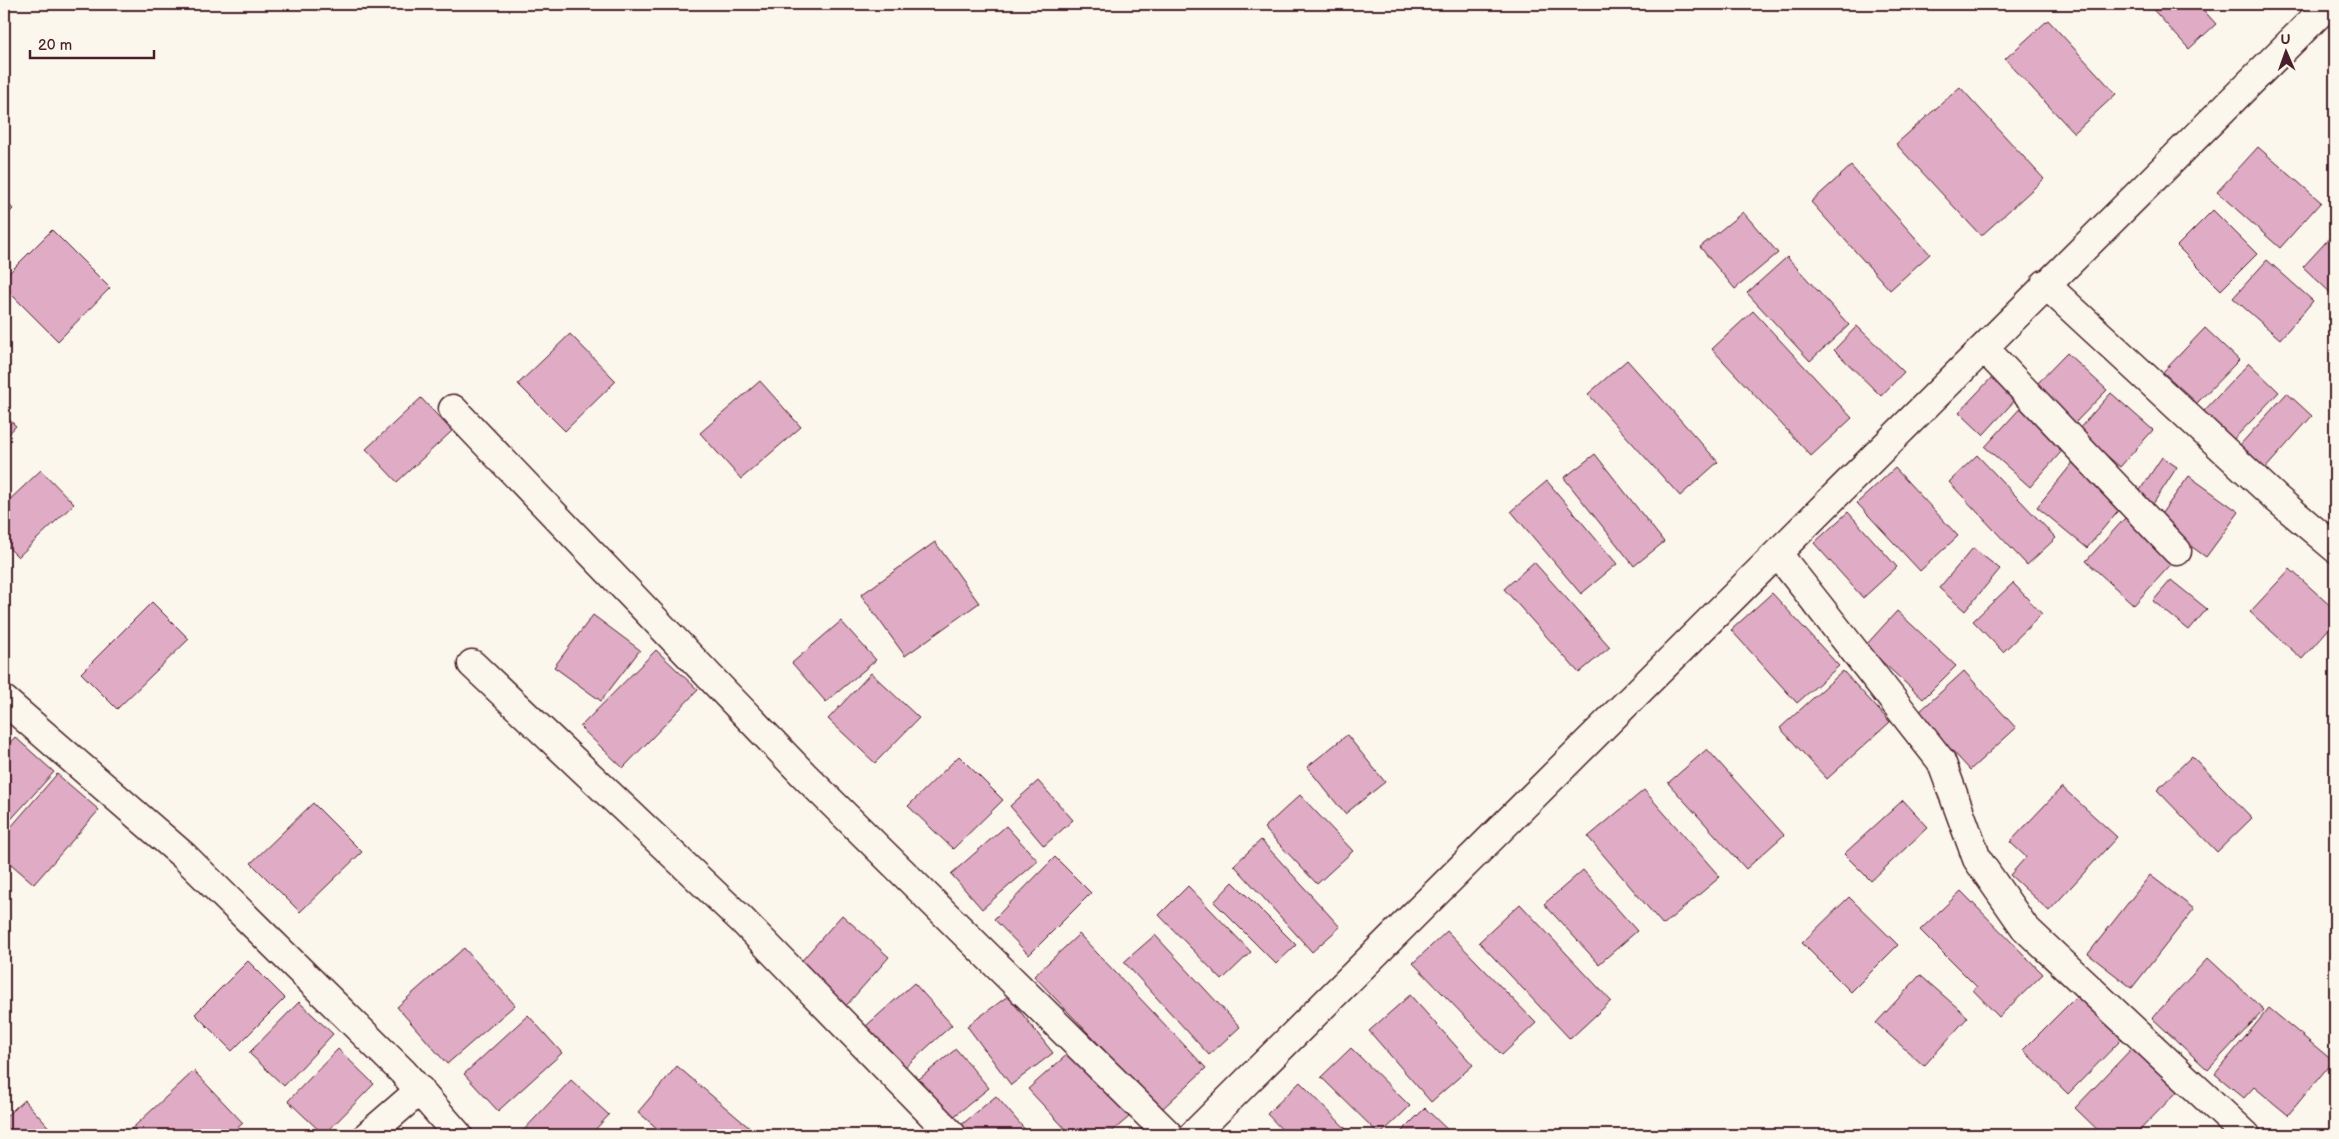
<svg xmlns="http://www.w3.org/2000/svg" width="2339" height="1139" viewBox="0 0 2339 1139" font-family="'Balsamiq Sans',sans-serif">
<style>
.building{fill:#dfabc5;stroke:#4a1f2b}
.lines{fill:none;stroke-linecap:round;stroke-linejoin:round}
.minor-casing{stroke:#4a1f2b;stroke-width:31}
.minor{stroke:#fbf7ec;stroke-width:28}
</style>
<rect width="100%" height="100%" fill="#fbf7ec"/>
<filter id="ink" filterUnits="userSpaceOnUse"><feTurbulence type="fractalNoise" baseFrequency=".02" numOctaves="2"/><feDisplacementMap in="SourceGraphic" scale="10" xChannelSelector="R" yChannelSelector="G"/><feConvolveMatrix kernelMatrix="1 2 1 2 8 2 1 2 1" color-interpolation-filters="sRGB"/></filter>
<g filter="url(#ink)">
<path class="building" d="M2148,4H2198L2216,24L2189,49Z
M2048,20L2116,94L2074,133L2005,59Z
M1960,87L2044,179L1981,236L1896,144Z
M2258,147L2321,202L2280,248L2217,192Z
M1851,166L1930,254L1890,290L1811,202Z
M4,199L13,209L4,218Z
M2213,210L2257,254L2221,290L2177,246Z
M1743,212L1778,253L1735,289L1700,247Z
M52,230L110,288L58,341L4,287V278Z
M2335,232V297L2303,267Z
M1787,257L1849,325L1810,361L1747,293Z
M2267,260L2313,301L2280,339L2233,298Z
M1753,311L1852,418L1811,456L1712,349Z
M1857,326L1904,372L1881,396L1834,350Z
M2205,328L2239,360L2197,403L2163,372Z
M570,334L616,381L565,431L518,384Z
M2067,353L2107,390L2073,425L2033,388Z
M1627,360L1718,462L1680,496L1588,394Z
M2249,363L2279,392L2232,441L2202,413Z
M1994,375L2018,397L1983,435L1959,412Z
M760,381L801,427L741,479L700,433Z
M2111,393L2153,430L2120,467L2078,430Z
M2287,393L2312,416L2264,470L2238,447Z
M421,398L452,431L397,482L366,449Z
M2024,404L2069,443L2030,487L1985,447Z
M4,415L16,426L4,439Z
M1595,454L1664,542L1634,566L1564,478Z
M1977,455L2056,538L2027,565L1949,482Z
M2162,457L2177,467L2151,507L2136,496Z
M2075,460L2126,501L2087,548L2037,507Z
M1895,468L1958,536L1920,571L1857,503Z
M41,470L74,504L18,557L4,543V505Z
M2189,476L2239,512L2206,557L2156,521Z
M1547,481L1617,564L1581,594L1511,511Z
M1848,512L1897,567L1863,598L1814,543Z
M2125,518L2174,561L2134,605L2086,561Z
M935,542L979,603L905,656L861,595Z
M1973,548L2000,569L1965,611L1939,588Z
M1534,562L1610,647L1579,673L1504,589Z
M2290,569L2335,610V622L2302,659L2250,612Z
M2171,580L2207,609L2189,630L2153,601Z
M2013,583L2042,614L2003,652L1973,621Z
M1772,593L1839,666L1797,703L1731,630Z
M152,602L189,639L117,709L81,673Z
M1897,611L1956,666L1923,699L1865,646Z
M593,615L640,650L601,701L554,667Z
M841,621L876,660L826,702L792,663Z
M656,650L698,690L623,768L580,727Z
M1843,671L1890,722L1827,779L1780,728Z
M1964,671L2016,728L1970,770L1918,713Z
M871,673L919,718L875,763L828,719Z
M1347,735L1385,782L1345,814L1307,767Z
M15,737L54,772L4,827V749Z
M1707,749L1784,835L1746,869L1668,783Z
M959,756L1003,800L953,849L908,806Z
M2192,756L2252,818L2217,852L2157,790Z
M57,774L99,810L34,884L4,858V835Z
M1038,781L1073,820L1044,846L1010,806Z
M2062,787L2117,837L2049,911L2010,875L2026,857L2010,842Z
M1644,790L1720,877L1663,925L1588,837Z
M1300,795L1353,851L1317,884L1264,828Z
M1903,800L1928,827L1871,881L1844,854Z
M313,803L362,852L300,912L251,863Z
M1006,826L1038,861L982,909L951,874Z
M1261,840L1340,927L1312,952L1234,865Z
M1055,857L1091,893L1029,955L994,919Z
M1583,870L1637,931L1599,964L1544,904Z
M2150,875L2194,909L2132,988L2088,954Z
M1233,882L1296,945L1276,964L1214,902Z
M1188,886L1251,952L1222,980L1159,915Z
M1961,891L2043,974L1999,1017L1973,990L1977,987L1920,930Z
M1849,897L1898,945L1851,992L1802,943Z
M1520,904L1611,1001L1570,1039L1479,942Z
M842,915L889,957L845,1007L797,966Z
M1447,931L1536,1023L1502,1055L1413,963Z
M1079,934L1206,1068L1161,1110L1034,976Z
M1155,935L1240,1027L1209,1055L1124,962Z
M464,948L515,1005L447,1064L397,1007Z
M2208,958L2264,1010L2208,1070L2152,1018Z
M248,961L285,998L232,1051L195,1014Z
M1920,975L1968,1017L1924,1066L1876,1023Z
M914,983L952,1025L904,1068L866,1026Z
M1410,995L1473,1065L1431,1102L1369,1031Z
M1008,996L1053,1053L1011,1085L967,1026Z
M2077,996L2122,1039L2068,1094L2023,1050Z
M299,1002L333,1034L284,1086L249,1053Z
M2269,1008L2333,1061L2288,1115L2254,1087L2244,1098L2215,1074Z
M528,1015L562,1053L498,1111L464,1074Z
M2134,1046L2180,1089L2135,1135H2103L2075,1108Z
M1351,1048L1410,1106L1380,1135L1321,1077Z
M338,1049L374,1084L324,1135L288,1101Z
M956,1049L989,1088L952,1118L919,1079Z
M1070,1052L1129,1117L1108,1135H1071L1028,1089Z
M677,1066L752,1130L748,1135H665L638,1112Z
M194,1071L243,1123L230,1135H125Z
M571,1080L609,1115L590,1135H519Z
M1300,1082L1352,1135H1287L1267,1114Z
M996,1096L1028,1133L1025,1135H968L960,1126Z
M24,1100L56,1135H4V1118Z
M1425,1108L1453,1135H1398Z"/>
<g class="lines">
<g class="minor-casing">
<path id="minor" d="M2045,284L2277,499L2335,548
M1984,348L2177,551
M453,409L804,775L1169,1135
M1778,554L1941,761L1977,859L2025,928L2246,1135
M472,664L741,919L952,1135
M4,700L184,856L403,1072L458,1135
M368,1135L420,1090
M1193,1135L2329,4"/>
</g>
<use href="#minor" class="minor"/>
</g>
</g>
<rect width="2339" height="1139" fill="none" stroke="#fbf7ec" stroke-width="20"/>
<rect x="10" y="10" width="2319" height="1119" fill="none" stroke="#4a1f2b" stroke-width="2" filter="url(#ink)"/>
<g transform="translate(2286 52) rotate(358)" stroke="#fbf7ec" stroke-width="4" paint-order="stroke">
<path d="M0-4L9 19L0 12L-9 19Z" fill="#4a1f2b"/>
<text y="-8" font-size="14" font-weight="bold" text-anchor="middle" fill="#4a1f2b">U</text>
</g>
<path d="M30 50v8h124v-8" fill="none" stroke="#4a1f2b" stroke-width="2.5"/>
<text x="38" y="50" font-size="15" fill="#4a1f2b" stroke="#fbf7ec" stroke-width="4" paint-order="stroke">20 m</text>
</svg>
